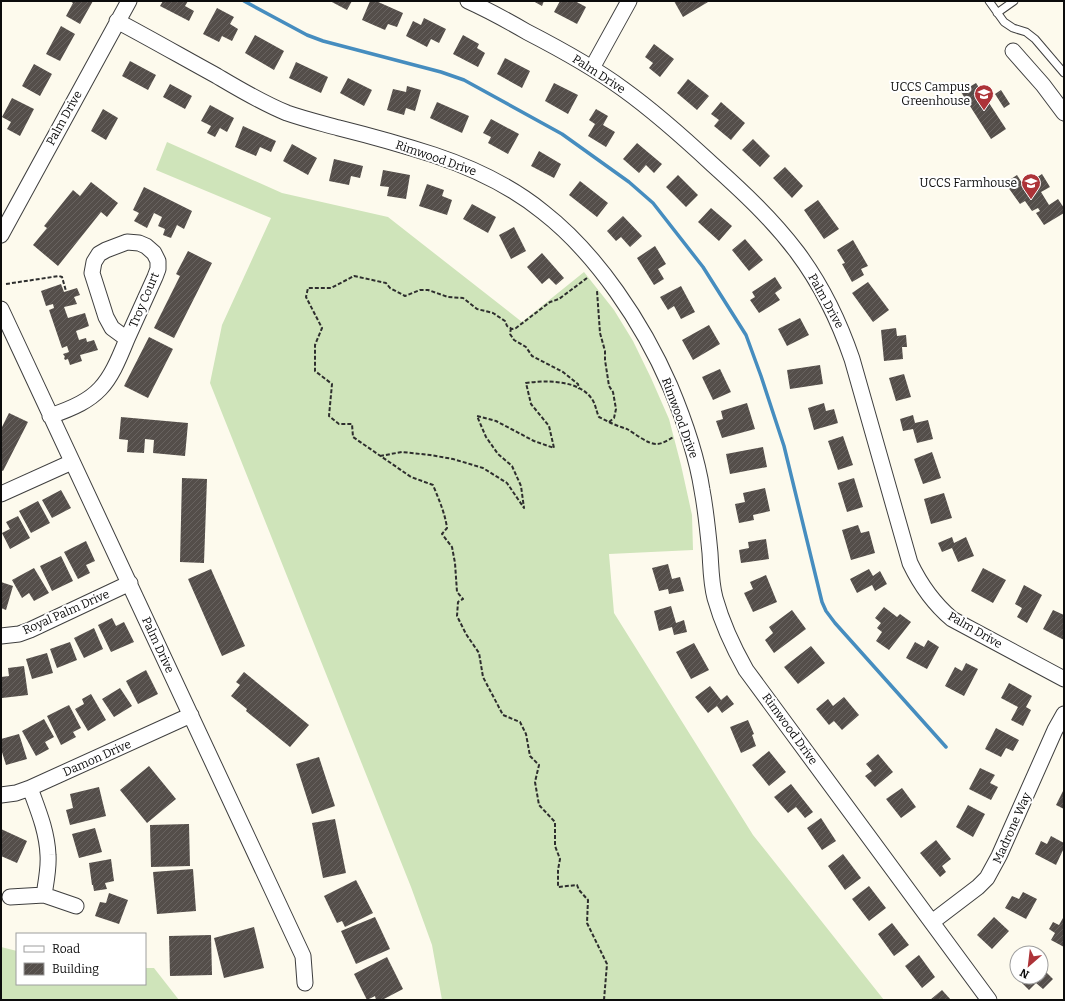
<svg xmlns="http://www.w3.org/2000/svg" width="1065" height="1001" viewBox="0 0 1065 1001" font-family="Bitter,serif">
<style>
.grass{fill:#cfe4ba}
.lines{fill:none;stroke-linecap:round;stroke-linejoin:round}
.stream{stroke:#468dbf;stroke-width:3.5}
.building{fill:url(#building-hatch)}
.lane-casing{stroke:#3f3f3f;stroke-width:9}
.street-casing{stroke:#3f3f3f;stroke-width:17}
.path{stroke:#2e2e2e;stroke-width:2;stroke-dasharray:4 2;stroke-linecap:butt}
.lane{stroke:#fff;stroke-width:7}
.street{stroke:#fff;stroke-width:15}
.labels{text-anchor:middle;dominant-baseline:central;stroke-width:4;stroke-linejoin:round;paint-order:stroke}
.street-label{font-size:12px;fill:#0c0c0c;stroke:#fff}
.poi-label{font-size:12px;fill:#0c0c0c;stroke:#fff;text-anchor:end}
</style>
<defs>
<pattern id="building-hatch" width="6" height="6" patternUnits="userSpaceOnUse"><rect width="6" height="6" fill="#544e4a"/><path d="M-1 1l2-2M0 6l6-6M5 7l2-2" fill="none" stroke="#686360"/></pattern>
</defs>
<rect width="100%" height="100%" fill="#fdfaed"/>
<path class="grass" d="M167,142L282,193L388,217L522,322L584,272L614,310L633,341L651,378L669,419L681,465L692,515L693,550L609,554L614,613L753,835L884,1000H442L432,945L411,887L210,383L222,325L271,218L156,170Z
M1,947L17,951V984H145V968H154L179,1000H1Z"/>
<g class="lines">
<path class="stream" d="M244,1L307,35L323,41L441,72L464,80L562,134L629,182L653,203L703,267L746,335L761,376L784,446L822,602L826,611L835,623L946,747"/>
</g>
<path class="building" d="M70,1H93L80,24L66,16L73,3Z
M163,1H188L185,6L194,11L189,21L160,6Z
M330,1H352L347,10Z
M370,1H376L403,13L397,27L388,24L385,30L362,20Z
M533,1H544L542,6Z
M560,1H575L586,7L577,24L554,12Z
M674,1H707L708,2L683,17Z
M217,8L234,17L230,24L238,29L232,41L222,36L219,42L203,34Z
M424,18L446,29L439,43L431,39L427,47L406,36L413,21L421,25Z
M61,26L75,34L60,61L46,54Z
M255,35L284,51L274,70L245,53Z
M463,35L479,44L477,48L485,53L478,67L453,54Z
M654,44L674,59L660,77L649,68L653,63L645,57Z
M505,58L530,71L522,88L497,74Z
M130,61L156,75L148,90L122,76Z
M296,62L328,77L321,93L289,78Z
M34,64L52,74L40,96L22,86Z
M348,78L372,90L364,106L340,93Z
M688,79L709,96L697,110L677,93Z
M554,83L578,95L568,114L545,101Z
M976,83L1006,129L991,139L961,92Z
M170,84L192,96L185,109L163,97Z
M407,86L421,90L415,111L406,108L404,115L387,110L393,89L406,92Z
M1001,90L1010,104L1004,108L995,94Z
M12,98L34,109L20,136L7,129L11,122L2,117Z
M437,102L469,116L462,133L430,118Z
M721,102L745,123L731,140L714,126L719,120L711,114Z
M210,105L234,118L227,132L220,128L215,137L207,133L211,126L201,121Z
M103,109L118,118L106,140L91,131Z
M596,109L608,116L603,125L615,132L606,147L588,136L595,124L589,120Z
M491,119L519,134L508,154L488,143L491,137L483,133Z
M243,126L276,141L271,152L260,147L256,156L235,147Z
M753,139L770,156L760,167L742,150Z
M637,143L662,164L654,173L646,165L639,173L623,159Z
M292,144L317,158L308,175L283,161Z
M539,151L561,164L554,178L531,166Z
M334,159L363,166L360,178L351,176L349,185L329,181Z
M785,167L803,186L792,198L773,178Z
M383,170L410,175L406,199L387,196L389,187L380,186Z
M1042,174L1050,187L1041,192L1049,205L1058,199L1064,208V213L1044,225L1036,213L1040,211L1038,208L1032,211L1025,201L1020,204L1005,183L1017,175L1024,186Z
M678,175L698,195L686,207L666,187Z
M580,181L608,203L597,217L569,195Z
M91,182L118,203L107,217L101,212L58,266L33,245L47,228L44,226L73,190L80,196Z
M427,184L444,190L442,196L452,200L447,215L419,206Z
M144,187L192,211L184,229L177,225L171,238L163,235L165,229L158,226L162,217L154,213L147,228L134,221L139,213L133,210Z
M818,200L839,229L824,239L804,210Z
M472,204L496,217L488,233L463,219Z
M711,208L732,226L719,241L698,222Z
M623,216L642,236L630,247L621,237L616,241L607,231Z
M514,227L526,251L511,259L499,235Z
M745,239L763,260L749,271L732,250Z
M853,240L868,266L861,269L864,275L852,282L842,264L845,263L837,250Z
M655,246L666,264L658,269L664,279L654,285L637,258Z
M188,251L212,263L174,338L154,328L180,276L176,274Z
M542,253L564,278L556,285L549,278L542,284L527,267Z
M775,277L782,288L775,293L780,300L759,313L750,300L755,297L752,292Z
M868,282L889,310L873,322L852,293Z
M61,284L64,292L77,288L80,295L74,297L77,304L64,307L68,318L85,313L89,326L76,331L79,340L86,338L87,342L94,340L98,350L80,355L82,361L70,365L68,359L65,360L64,358L65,357L63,354L69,352L67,346L62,348L49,310L54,308L53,304L46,306L41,291Z
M681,286L695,312L681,319L674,306L668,310L660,297Z
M800,318L809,335L787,346L778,329Z
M709,325L720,344L693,360L682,340Z
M896,328L897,336L906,335L907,347H902L903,359L884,361L881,330Z
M149,337L173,349L148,398L124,386Z
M820,365L823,384L790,389L787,370Z
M720,369L731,392L713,400L702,377Z
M904,374L911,397L896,401L889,378Z
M747,403L755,429L722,438L716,421L723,419L721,411Z
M824,403L826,411L834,409L838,423L814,430L808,408Z
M9,413L28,422L3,471L1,470V429Z
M913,415L915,423L928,420L933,439L917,443L913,429L903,431L900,419Z
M121,417L188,423L185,456L153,453L154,440L145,439L144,453L127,452L128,440L119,439Z
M843,436L853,465L838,470L828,441Z
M763,447L767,467L730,474L726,454Z
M932,452L941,478L923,484L914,459Z
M182,478L207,479L204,563L180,562Z
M854,478L863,507L847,512L838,483Z
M765,488L770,511L753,515L754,520L739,523L735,504L745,502L743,493Z
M61,490L71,508L52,518L42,500Z
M944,493L952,518L931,524L924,499Z
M38,501L50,523L31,533L19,511Z
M18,516L30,538L10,549L2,533L10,529L6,522Z
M858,525L861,533L869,531L875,553L851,560L842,530Z
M952,537L954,543L966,537L974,556L958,562L952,548L942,552L938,543Z
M766,539L769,559L741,563L739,550L749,548L748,542Z
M86,541L95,561L86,565L90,573L78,579L64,552Z
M61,556L73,581L52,591L40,566Z
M668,564L672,579L680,577L684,591L669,594L668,589L659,591L652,568Z
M34,568L49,593L34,601L29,593L22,598L12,580Z
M983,568L1006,580L993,603L971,591Z
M211,569L245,646L222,656L188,579Z
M869,569L873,576L880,571L887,584L875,591L872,585L857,593L850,579Z
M766,575L777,602L753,612L744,593L753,589L750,582Z
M1,582L13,586L6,610L1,608Z
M1024,585L1042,595L1027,623L1017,617L1022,608L1015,604Z
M671,606L676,623L684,620L687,632L674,635L672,627L659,631L654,611Z
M884,607L897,617L900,614L911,622L889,650L876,641L882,632L877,628L881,623L875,618Z
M792,610L806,629L774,653L765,640L773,633L769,627Z
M1053,610L1064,615V640L1043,629Z
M112,618L116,626L124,622L134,642L111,652L98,625Z
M94,628L103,649L84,658L74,638Z
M928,640L939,647L927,669L906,658L915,642L924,647Z
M70,642L77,660L57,668L50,649Z
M694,643L709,670L691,679L676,652Z
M811,646L825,663L798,684L784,667Z
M47,653L53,673L32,679L26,659Z
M966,663L978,669L964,696L945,686L955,667L962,671Z
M24,666L28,695L2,698L1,677L9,676L8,668Z
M146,670L158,694L138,704L126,681Z
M244,672L309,725L290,747L246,711L247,709L231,696L240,685L236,682Z
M1009,683L1032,696L1026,707L1031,710L1023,726L1011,720L1018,707L1001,698Z
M710,686L721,700L727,695L734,704L722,713L717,706L708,713L695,697Z
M120,688L132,706L114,717L102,699Z
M91,694L106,720L88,731L75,709L84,704L82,699Z
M844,697L859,715L842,730L834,721L829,725L816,709L828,699L833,706Z
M69,705L81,728L73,732L76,737L61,745L47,716Z
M44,719L54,737L45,742L49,749L36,756L22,731Z
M748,720L754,734L752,735L756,746L741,753L730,727Z
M996,728L1019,740L1013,751L1006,748L1001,757L985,749Z
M19,734L27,759L6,765L1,749V739Z
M769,751L786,772L769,786L752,765Z
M878,754L893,772L875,787L865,776L872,771L866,764Z
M319,757L335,806L312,814L296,764Z
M149,766L176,799L147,823L120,790Z
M980,768L995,775L990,783L998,787L991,800L969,789Z
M791,784L813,812L805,818L796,807L788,813L774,797Z
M99,787L106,816L70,825L66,810L73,808L70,794Z
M902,788L916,807L901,818L886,799Z
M1064,789V809L1056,805Z
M968,805L985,814L973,837L956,827Z
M821,818L836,841L822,850L807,828Z
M335,819L346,873L323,878L312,823Z
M189,824L190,866L151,867L150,825Z
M95,828L102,852L79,858L72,834Z
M1,829L27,841L17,863L1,856Z
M1051,836L1064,843V848L1056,865L1035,854L1041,841L1047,844Z
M936,840L951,859L942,866L946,872L940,877L920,853Z
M843,854L861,878L845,890L828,866Z
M111,859L114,881L105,883L107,889L94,891L93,885H92L89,863Z
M193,869L196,911L157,914L153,872Z
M356,880L373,913L345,927L342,921L337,923L324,896Z
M869,886L886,908L869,921L852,899Z
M1023,892L1037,899L1026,919L1005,908L1012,896L1019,899Z
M109,893L128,900L119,924L95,916L100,902L106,903Z
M375,917L390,949L356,964L341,931Z
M994,917L1009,931L992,949L977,935Z
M1063,918L1064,919V947L1051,940L1055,933L1049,929L1053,922L1059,925Z
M892,923L909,945L894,956L878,934Z
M254,927L264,968L224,978L214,938Z
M211,935L212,975L170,976L169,936Z
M919,955L935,977L922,988L905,966Z
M387,957L403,989L382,1000H376L375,996L367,1000L354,974Z
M1041,967L1053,979L1043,989L1036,983L1029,990L1016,977H1041Z
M942,990L951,1000H930Z"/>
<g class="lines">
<g class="lane-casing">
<path id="lane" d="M989,1L1004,22L1013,28L1026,32L1035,39L1064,73
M997,13L1014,1"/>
</g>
<g class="street-casing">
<path id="street" d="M468,1C488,10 508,21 527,32C560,49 593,67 623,89C655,112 684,138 713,165C743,192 772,219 797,252C821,284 839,321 852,359L910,563C921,586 933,603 952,619L1064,679
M117,21C151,39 184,58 217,76C239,89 262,103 287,113C304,119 321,123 339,128C371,136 403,145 434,155C473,168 511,186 543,212C597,254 643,324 670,386C683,417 697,457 702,490C706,511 708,532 710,553C711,568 711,583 715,598C722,623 733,647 746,670L989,1000
M1013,51L1043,85L1064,113
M592,68L629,1
M1,235L129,1
M1,309L303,956L305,983
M50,416C100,399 108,386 127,339L112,328L106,317L92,273L94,262L99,254L106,250L127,242L139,243L146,246L154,253L158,261V269L155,277L127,339
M1,494L72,462
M1,636L19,634L30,630L130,583
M30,788C38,810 47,831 48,855C49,868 46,882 44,895
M1,795L16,793L30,788L191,715
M10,897L44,895L76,906
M932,922L978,887L987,878L999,856L1055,730L1064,714"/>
</g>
<path class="path" d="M587,278L559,299L550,302L516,328L512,329L507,326L505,321L493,313L477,309L463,298L448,297L428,290H420L405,296L390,288L386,283L354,276L331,288H308L306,297L322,328L315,345V371L332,384L329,416L339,424H352L353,437L411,477L433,485C439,500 445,513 447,528L442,534L452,547L455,563L457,592L463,599L458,602L457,616L466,634L479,653L483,677L503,715L520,722L526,734L530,756L539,765L535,782L539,805L555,822V846L560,859L558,870V887L577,885L579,890L588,900L587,923L607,964L604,1000
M6,284L59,276L62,277L66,291
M511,328L510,334L514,340L526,347L532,356L563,372L578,384L579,389
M609,422C615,425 621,427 627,429C634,433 649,445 657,444C663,444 669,439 674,437
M380,456L402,452L430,455L453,459L483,468L507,483L524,508L521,486L512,466L498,454L486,437L477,416L496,421L534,441L554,448L549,426L531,404L526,383C547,380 579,380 592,399C596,405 596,411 599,417L609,422L614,418L616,409L613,392L609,386L605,360V351L600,333L597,291"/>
<use href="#lane" class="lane"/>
<use href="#street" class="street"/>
</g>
<defs>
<g id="university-pin" transform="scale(1)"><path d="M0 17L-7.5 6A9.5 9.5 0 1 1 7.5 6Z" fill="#ad3338" stroke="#fff"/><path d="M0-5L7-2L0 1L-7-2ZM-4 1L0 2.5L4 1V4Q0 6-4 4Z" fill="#fff"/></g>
</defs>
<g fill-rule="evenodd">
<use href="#university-pin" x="984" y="94"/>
<use href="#university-pin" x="1031" y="183"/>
</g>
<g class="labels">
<g class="street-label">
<text transform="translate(599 74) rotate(33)">Palm Drive</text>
<text transform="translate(64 118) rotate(-61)">Palm Drive</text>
<text transform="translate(436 158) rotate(19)">Rimwood Drive</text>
<text transform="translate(144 300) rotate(-67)">Troy Court</text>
<text transform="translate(826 301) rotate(61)">Palm Drive</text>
<text transform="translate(680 418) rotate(70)">Rimwood Drive</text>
<text transform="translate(66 612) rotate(-24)">Royal Palm Drive</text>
<text transform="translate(975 630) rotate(30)">Palm Drive</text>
<text transform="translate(158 645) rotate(65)">Palm Drive</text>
<text transform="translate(790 729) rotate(54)">Rimwood Drive</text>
<text transform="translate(97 758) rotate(-24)">Damon Drive</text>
<text transform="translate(1012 828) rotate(-66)">Madrone Way</text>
</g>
<g class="poi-label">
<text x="970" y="87">UCCS Campus<tspan x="970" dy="14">Greenhouse</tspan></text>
<text x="1017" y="183">UCCS Farmhouse</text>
</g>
</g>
<rect width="1065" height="1001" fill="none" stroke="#0c0c0c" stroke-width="4"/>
<rect x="16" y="933" width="130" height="52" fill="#ffffff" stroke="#9e9e9e"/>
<rect x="24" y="946" width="20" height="6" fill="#ffffff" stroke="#9e9e9e"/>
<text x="52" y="953" font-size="12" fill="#0c0c0c">Road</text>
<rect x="24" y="963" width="20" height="12" fill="url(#building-hatch)" stroke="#9e9e9e"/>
<text x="52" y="973" font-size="12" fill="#0c0c0c">Building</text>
<g transform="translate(1029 965) rotate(208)"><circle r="19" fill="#ffffff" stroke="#9e9e9e"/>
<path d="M0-3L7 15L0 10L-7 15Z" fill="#ad3338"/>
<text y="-6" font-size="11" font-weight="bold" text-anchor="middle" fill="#0c0c0c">N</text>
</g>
</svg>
